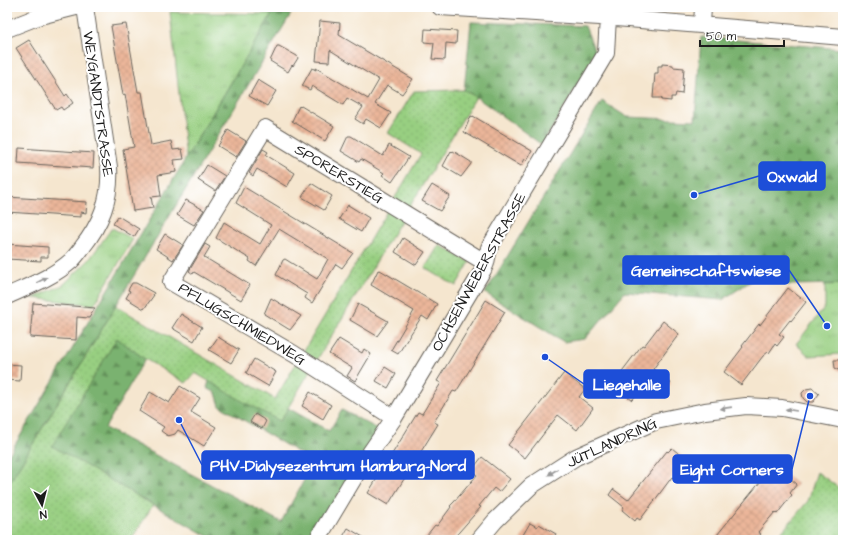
<svg xmlns="http://www.w3.org/2000/svg" width="850" height="547" viewBox="0 0 850 547" font-family="'Architects Daughter',sans-serif">
<style>
.grass{fill:url(#grass-tufts);stroke:#5a764e}
.forest{fill:url(#forest-firs);stroke:#4b6746}
.park{fill:url(#park-dots);stroke:#5a764e}
.building{fill:url(#building-cross-hatch)}
.lines{fill:none;stroke-linecap:round;stroke-linejoin:round}
.minor-casing{stroke:#68635b;stroke-width:18}
.minor{stroke:#fff;stroke-width:16}
.oneway{fill:#999}
.labels{text-anchor:middle;dominant-baseline:central;stroke-width:4;stroke-linejoin:round;paint-order:stroke}
.street-label{font-size:15px;fill:#1c1c1c;stroke:#fff}
.leader{fill:none;stroke:#1d4ed8;stroke-width:1.5}
.callout-dot{fill:#1d4ed8;stroke:#fff;stroke-width:1.5}
.callout{fill:#1d4ed8;stroke:#1d4ed8;stroke-width:1.5}
.callout-label{font-size:16px;text-anchor:middle;font-weight:bold;fill:#fff}
</style>
<defs>
<pattern id="grass-tufts" width="24" height="20" patternUnits="userSpaceOnUse"><rect width="24" height="20" fill="#98cf81"/><path d="M3 7l-1-3M5 7V3M7 7l1-3M15 17l-1-3M17 17v-4M19 17l1-3" fill="none" stroke="#82b16f"/></pattern>
<pattern id="forest-firs" width="22" height="20" patternUnits="userSpaceOnUse"><rect width="22" height="20" fill="#7ab26f"/><path d="M5 1l3.5 6h-7zM16 11l3.5 6h-7z" fill="#63905a"/></pattern>
<pattern id="park-dots" width="8" height="8" patternUnits="userSpaceOnUse"><rect width="8" height="8" fill="#98cf81"/><path d="M2 2h.1M6 6h.1" fill="none" stroke="#82b16f" stroke-width="1.8" stroke-linecap="round"/></pattern>
<pattern id="building-cross-hatch" width="8" height="8" patternUnits="userSpaceOnUse"><rect width="8" height="8" fill="#ebb69a"/><path d="M0 0l8 8M0 8l8-8" fill="none" stroke="#c99c84"/></pattern>
</defs>
<rect width="100%" height="100%" fill="#fff"/>
<filter id="ink" filterUnits="userSpaceOnUse"><feTurbulence type="fractalNoise" baseFrequency=".025" numOctaves="2"/><feDisplacementMap in="SourceGraphic" scale="8" xChannelSelector="R" yChannelSelector="G"/><feConvolveMatrix kernelMatrix="1 2 1 2 8 2 1 2 1" color-interpolation-filters="sRGB"/></filter>
<filter id="wash" filterUnits="userSpaceOnUse"><feTurbulence type="fractalNoise" baseFrequency=".012" numOctaves="4" result="noise"/><feDisplacementMap in="SourceGraphic" scale="16" xChannelSelector="R" yChannelSelector="G"/><feGaussianBlur stdDeviation="0.9" result="paint"/><feColorMatrix in="noise" values="0 0 0 0 0 0 0 0 0 0 0 0 0 0 0 0 0 1.4 0 .05"/><feComposite in="paint" operator="in"/></filter>
<g filter="url(#wash)">
<rect width="100%" height="100%" fill="#f5e6cf"/>
<path class="grass" d="M170,12L272,14L186,158Z
M112,228L133,239L94,305L33,298L63,285L89,260Z
M843,284V354L809,356L796,344L825,307V285Z"/>
<path class="forest" d="M272,14H291L7,487V458Z
M471,22L585,26L596,54L542,145L476,97L464,90Z
M701,37L843,49V284L788,285L768,270L722,300L625,292L585,339L564,342L485,293L602,101L627,117L695,120Z
M117,338L145,359L105,428L281,522L314,462L220,406L216,393L207,388L209,381L280,421L288,408L329,431L342,410L380,430L313,540H214L51,446Z"/>
<path class="park" d="M464,90L476,97L280,421L244,402L195,373L186,383L145,359L117,338L52,446L153,505L131,540H7V487L116,306L275,399L421,154L388,133L414,91Z
M439,245L470,262L456,286L425,268Z
M817,472L843,491V540H775L808,501Z"/>
<g id="blocks">
<path class="building" d="M320,21L340,23L339,35L413,79L402,94L387,85L375,104L391,113L381,128L366,119L363,124L355,119L363,107L347,98L343,105L312,86L310,90L302,86L312,68L316,70V68L368,99L379,80L330,50L329,62L316,61Z
M126,24L138,92H142L151,145L171,141L173,150L182,149L184,159L174,160L176,172L158,175L161,196L151,197L153,208L133,211L123,149L134,147L125,94L123,95L111,26Z
M425,29L457,31L456,44L446,43L445,60L432,59L434,43L424,42Z
M29,40L65,96L67,94L73,103L63,110L61,107L56,110L16,48Z
M277,46H279L297,56L298,58L293,66L292,65L288,72L270,61Z
M662,64L673,65V67L684,68L682,94L676,93L675,97H671V101L661,100L662,98H653L655,73H658V66H662Z
M258,80L276,91L267,106L249,96Z
M299,106L300,107L301,106L334,126L325,141L292,121Z
M471,116L473,117V116L532,151L527,160L525,159L521,166L464,132Z
M228,130L246,141L236,157L218,146Z
M348,136H351L383,156L389,145L409,157L392,182L382,175L384,173L361,159L359,162L341,151Z
M19,148L94,153L93,168L18,163Z
M263,149L268,152L266,155L295,173L287,187L257,169L253,176L249,173Z
M451,151L452,152L453,151L471,162V164L461,177L443,166Z
M207,165L225,176L215,191L198,180Z
M311,183L332,196L324,210L302,197Z
M432,185L450,196L440,211L422,201Z
M244,187L353,253L342,268L336,264L312,303L305,298L307,294L276,275L283,260L285,259L317,279L328,259L279,229L256,266L249,261L250,259L216,238L224,222L260,244L271,225L236,203Z
M7,197L87,202L86,213L81,212V217L7,212Z
M186,200L204,210L194,225L177,215Z
M348,205L369,218L361,232L339,219Z
M118,216L139,229L134,237L113,224Z
M165,234L183,245L173,260L156,249Z
M403,238L425,252L416,265L395,252Z
M7,244L48,247V257H41V261L7,259Z
M205,244L210,247L204,257L250,285L241,300L194,272L193,274L189,271Z
M378,270L380,271V270L437,304L428,320L422,316L398,354L391,350L414,311L371,285Z
M132,283H136L154,293L153,295H154L144,309L126,298L130,291L128,290Z
M788,288L806,302L791,321L790,320L779,334L784,337L777,346L775,344L769,353L768,352L763,356L741,385L724,372L743,347L742,346L759,324L760,325Z
M271,298L301,316L290,330L264,314Z
M486,300L505,312L456,392L453,391L434,422L438,424L388,505L368,493L418,412L422,414L433,396L441,383L437,381Z
M33,303L73,306L95,308L89,318L77,317L76,340L30,337Z
M358,304L388,321L377,336L350,320Z
M181,314L202,327L194,341L172,328Z
M663,321L679,334L653,369L671,383L660,397L645,385L632,400L622,392L623,391L613,383L642,345L644,346Z
M218,337L239,350L231,363L209,350Z
M339,339L362,353L364,349L371,354L355,381L347,376L352,368L329,354Z
M254,359L276,372L268,386L246,373Z
M834,360H843V373L835,368Z
M7,364L21,365L20,381L7,380Z
M385,367L396,374L388,388L376,381Z
M564,373L585,389L579,397L593,408L577,430L558,415L525,458L508,445Z
M180,386L200,398L191,412L216,427L204,446L178,430L175,434L168,436L161,431L164,427L139,411L150,392L169,403Z
M812,388L819,394L813,402H807L803,398L802,393L806,389Z
M310,392L331,405L323,419L302,406Z
M255,414L266,421L262,429L250,422Z
M672,448L684,458L680,464L683,466L673,478L672,477L640,520L637,518L635,521L622,510L624,507L609,495L613,489L628,500L667,451L668,452Z
M482,457L510,479L499,492L494,488L479,506L481,507L452,540H423L435,525L437,526L451,507L450,506L454,502L477,475L471,471Z
M774,465L797,484L790,493L792,495L777,514L775,512L758,532L761,534L756,540H713Z
M530,523L537,527L539,524L556,534L552,540H520Z
M348,528L368,540H341Z"/>
</g>
</g>
<g filter="url(#ink)">
<use href="#blocks" fill-opacity="0" stroke="#68635b" stroke-width="1"/>
<g class="lines">
<g class="minor-casing">
<path id="minor" d="M440,7L616,18L843,37
M702,24L703,7
M7,29L40,16L76,7
M7,296C29,286 53,277 71,261C75,257 78,253 81,249C101,224 111,199 109,167L85,7
M394,418L294,354L171,282L265,128L486,263
M317,540L363,463L394,418L483,270L486,263L489,248L606,53L608,17
M479,540L495,521L531,486L576,457L656,421L705,411L746,406L782,408L843,420"/>
</g>
<use href="#minor" class="minor"/>
</g>
<defs><path id="oneway-solid" d="M-6-.8H1V-3.2L6.5 0L1 3.2V.8H-6Z"/></defs>
<g class="oneway">
<use href="#oneway-solid" transform="translate(42 280) rotate(-28)"/>
<use href="#oneway-solid" transform="translate(726 408) rotate(172)"/>
<use href="#oneway-solid" transform="translate(791 410) rotate(-171)"/>
<use href="#oneway-solid" transform="translate(553 472) rotate(147)"/>
</g>
</g>
<g class="labels">
<g class="street-label">
<text transform="translate(98 104) rotate(82)">WEYGANDTSTRASSE</text>
<text transform="translate(339 174) rotate(31)">SPORERSTIEG</text>
<text transform="translate(479 272) rotate(-61)">OCHSENWEBERSTRASSE</text>
<text transform="translate(242 324) rotate(31)">PFLUGSCHMIEDWEG</text>
<text transform="translate(612 443) rotate(-25)">JÜTLANDRING</text>
</g>
</g>
<path class="leader" d="M694 195L759 176M827 326L789 270M545 357L584 384M179 420L202 465M810 396L792 469"/>
<g class="callout-dot">
<circle cx="694" cy="195" r="4"/>
<circle cx="827" cy="326" r="4"/>
<circle cx="545" cy="357" r="4"/>
<circle cx="179" cy="420" r="4"/>
<circle cx="810" cy="396" r="4"/>
</g>
<g class="callout">
<rect x="759" y="162" width="66" height="28" rx="4"/>
<rect x="623" y="256" width="166" height="28" rx="4"/>
<rect x="584" y="370" width="85" height="28" rx="4"/>
<rect x="202" y="451" width="272" height="28" rx="4"/>
<rect x="673" y="455" width="119" height="28" rx="4"/>
</g>
<g class="callout-label">
<text x="792" y="182">Oxwald</text>
<text x="706" y="276">Gemeinschaftswiese</text>
<text x="627" y="390">Liegehalle</text>
<text x="338" y="471">PHV-Dialysezentrum Hamburg-Nord</text>
<text x="732" y="475">Eight Corners</text>
</g>
<rect width="850" height="547" fill="none" stroke="#fff" stroke-width="24"/>
<g transform="translate(42 505) rotate(173)" stroke="#ffffff" stroke-width="3" paint-order="stroke">
<path d="M0-3L7 15L0 10L-7 15Z" fill="#1c1c1c"/>
<text y="-6" font-size="11" font-weight="bold" text-anchor="middle" fill="#1c1c1c">N</text>
</g>
<path d="M700 40v6h84v-6" fill="none" stroke="#1c1c1c" stroke-width="2"/>
<text x="706" y="40" font-size="12" fill="#1c1c1c" stroke="#ffffff" stroke-width="3" paint-order="stroke">50 m</text>
</svg>
